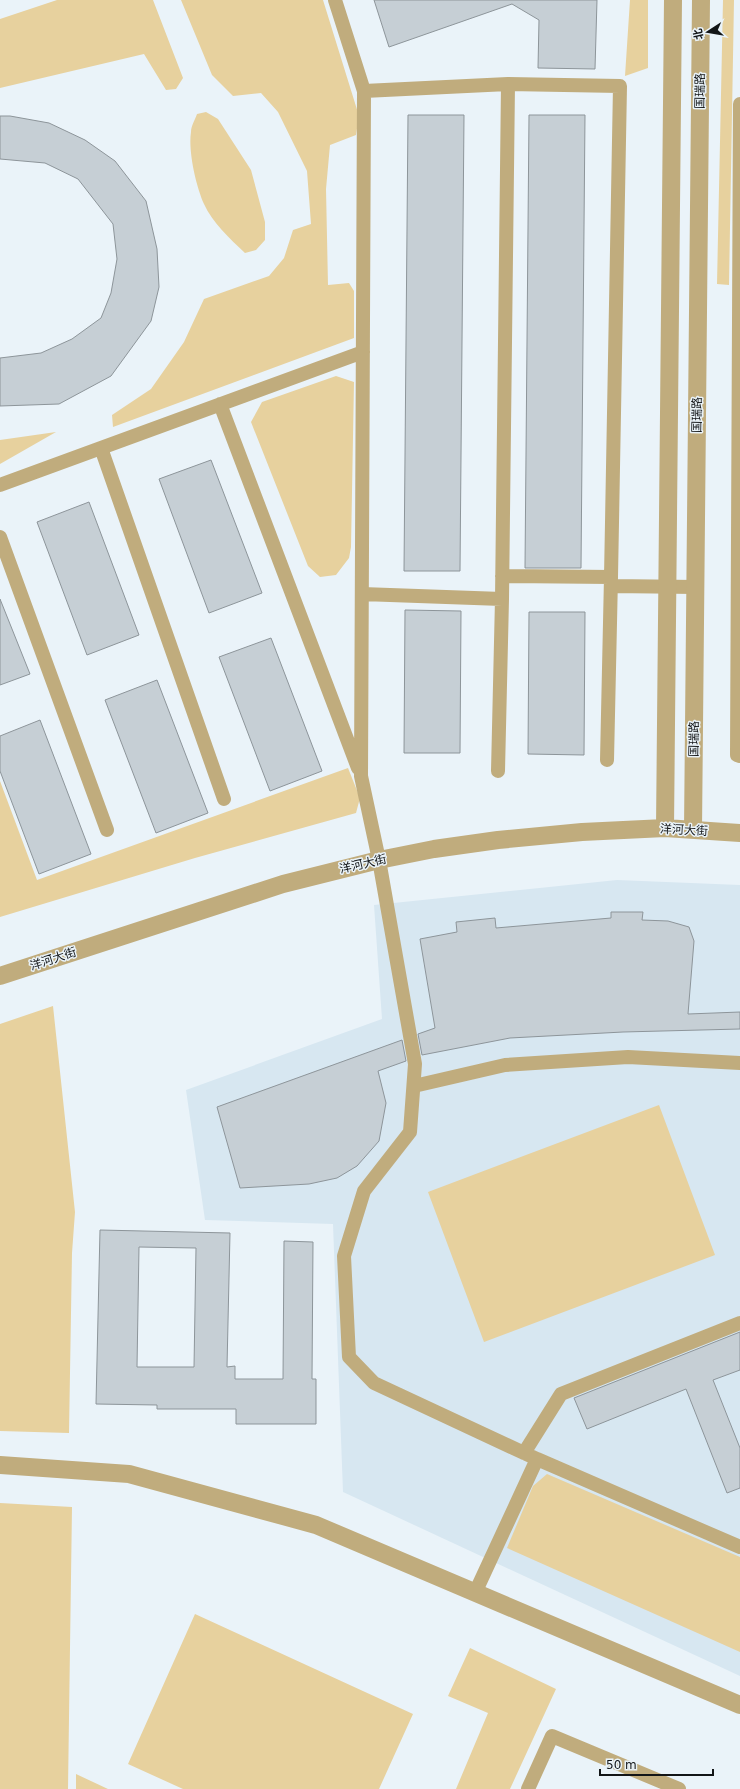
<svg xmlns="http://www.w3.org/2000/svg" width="740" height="1789" viewBox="0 0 740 1789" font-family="'DejaVu Sans','Noto Sans SC',sans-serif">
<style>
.built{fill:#d7e7f1}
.green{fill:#e7d19e}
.building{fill:#c6cfd5;stroke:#8d959a;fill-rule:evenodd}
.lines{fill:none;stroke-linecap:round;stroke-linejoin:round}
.minor{stroke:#c0ac7d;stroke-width:14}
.tertiary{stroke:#c0ac7d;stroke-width:18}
.labels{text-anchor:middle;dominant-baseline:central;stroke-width:3;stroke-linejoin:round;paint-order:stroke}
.street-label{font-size:12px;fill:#121517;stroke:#eaf3f9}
</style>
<rect width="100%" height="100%" fill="#eaf3f9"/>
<path class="built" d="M617,880L740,885V1676L343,1492L333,1224L205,1220L186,1090L382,1019L374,905Z"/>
<path class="green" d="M57,0H153L183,78L176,89L166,90L144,54L0,88V19Z
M181,0H323L359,116L356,135L330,145L326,189L328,285L349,283L354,291V338L113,427L112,415L151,389L184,342L204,299L269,276L284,258L293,230L311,224L307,171L278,112L261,93L233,96L212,75Z
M630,0H648V68L625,76Z
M723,0H734L729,285L717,284Z
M206,112L218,119L251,170L265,222V240L256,250L245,253C230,239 212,222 204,204C196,186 188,151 191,132C191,126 195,120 197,114Z
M336,376L354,382L351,547L349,558L336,575L320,577L308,566L251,422L262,402Z
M56,432L0,464V440Z
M348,768L360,798L356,813L195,858L0,917V781L37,880Z
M53,1006L75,1212L72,1253L69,1433L0,1431V1024Z
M659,1105L715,1255L484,1342L428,1192Z
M547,1474L740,1557V1652L507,1548L533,1486Z
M0,1503L72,1507L68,1789H0Z
M195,1614L413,1714L379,1789H183L128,1764Z
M470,1648L556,1689L510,1789H456L488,1713L448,1696Z
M76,1774L108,1789H76Z"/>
<path class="building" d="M374,0H597L595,69L538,68L539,20L512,4L389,47Z
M408,115H464L460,571H404Z
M529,115H585L581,568H525Z
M0,116H10L49,123L85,140L115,161L146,201L157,249L159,287L151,321L111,376L59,404L0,406V358L41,353L72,339L101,318L111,293L117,259L113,224L78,179L45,163L0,159Z
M211,460L262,593L209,613L159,479Z
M89,502L139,635L87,655L37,522Z
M0,599L30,674L0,685Z
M405,610L461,611L460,753H404Z
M529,612H585L584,755L528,754Z
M271,638L322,771L270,791L219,657Z
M157,680L208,813L156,833L105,700Z
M40,720L91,854L39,874L0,771V736Z
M611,912H643L642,920L668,921L689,927L694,941L688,1014L740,1012V1029L623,1032L510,1038L422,1055L418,1034L435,1028L420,939L457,932L456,922L495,918L496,928L611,918Z
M402,1040L406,1061L378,1071L386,1103L379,1141L357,1166L337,1178L309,1184L240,1188L217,1107Z
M100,1230L230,1233L227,1367L235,1366V1379H283L284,1241L313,1242L312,1379H316V1424H236V1409H157V1405L96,1404ZM139,1247L196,1248L194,1367H137Z
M740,1332V1370L713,1380L740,1448V1488L727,1493L686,1389L587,1429L574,1398Z"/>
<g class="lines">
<path class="minor" d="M335,0L364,91L361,776L379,860L415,1064L410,1132L364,1191L344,1256L349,1357L374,1383L537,1459
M508,84L620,86L611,577
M364,91L508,84L502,599
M740,104L737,755L740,756
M220,404L358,768
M101,448L224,799
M0,485L363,352
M0,537L107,830
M502,576L611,577L607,760
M611,586L696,587
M362,594L502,599L498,771
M414,1086L505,1065L628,1057L740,1063
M524,1453L561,1394L740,1323
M475,1593L537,1459L740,1547
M528,1789L552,1736L679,1789"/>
<path class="tertiary" d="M665,828L673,0
M693,830L701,0
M0,976L283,884L379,860L434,849L498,840L582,832L665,828L740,833
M0,1465L129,1474L316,1525L740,1705"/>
</g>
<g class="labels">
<g class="street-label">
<text transform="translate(700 91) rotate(-89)">国瑞路</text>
<text transform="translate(697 415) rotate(-89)">国瑞路</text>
<text transform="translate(694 739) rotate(-89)">国瑞路</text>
<text transform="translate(684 830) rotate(3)">洋河大街</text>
<text transform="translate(363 864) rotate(-13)">洋河大街</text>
<text transform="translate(53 959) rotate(-18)">洋河大街</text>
</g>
</g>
<g transform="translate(708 32) rotate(258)" stroke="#eaf3f9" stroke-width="3" paint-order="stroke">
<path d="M0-3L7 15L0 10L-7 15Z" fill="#121517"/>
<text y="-6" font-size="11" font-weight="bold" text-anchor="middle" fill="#121517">北</text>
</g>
<path d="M600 1769v6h113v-6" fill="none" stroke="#121517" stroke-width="2"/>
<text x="606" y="1769" font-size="12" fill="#121517" stroke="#eaf3f9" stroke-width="3" paint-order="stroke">50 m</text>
</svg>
